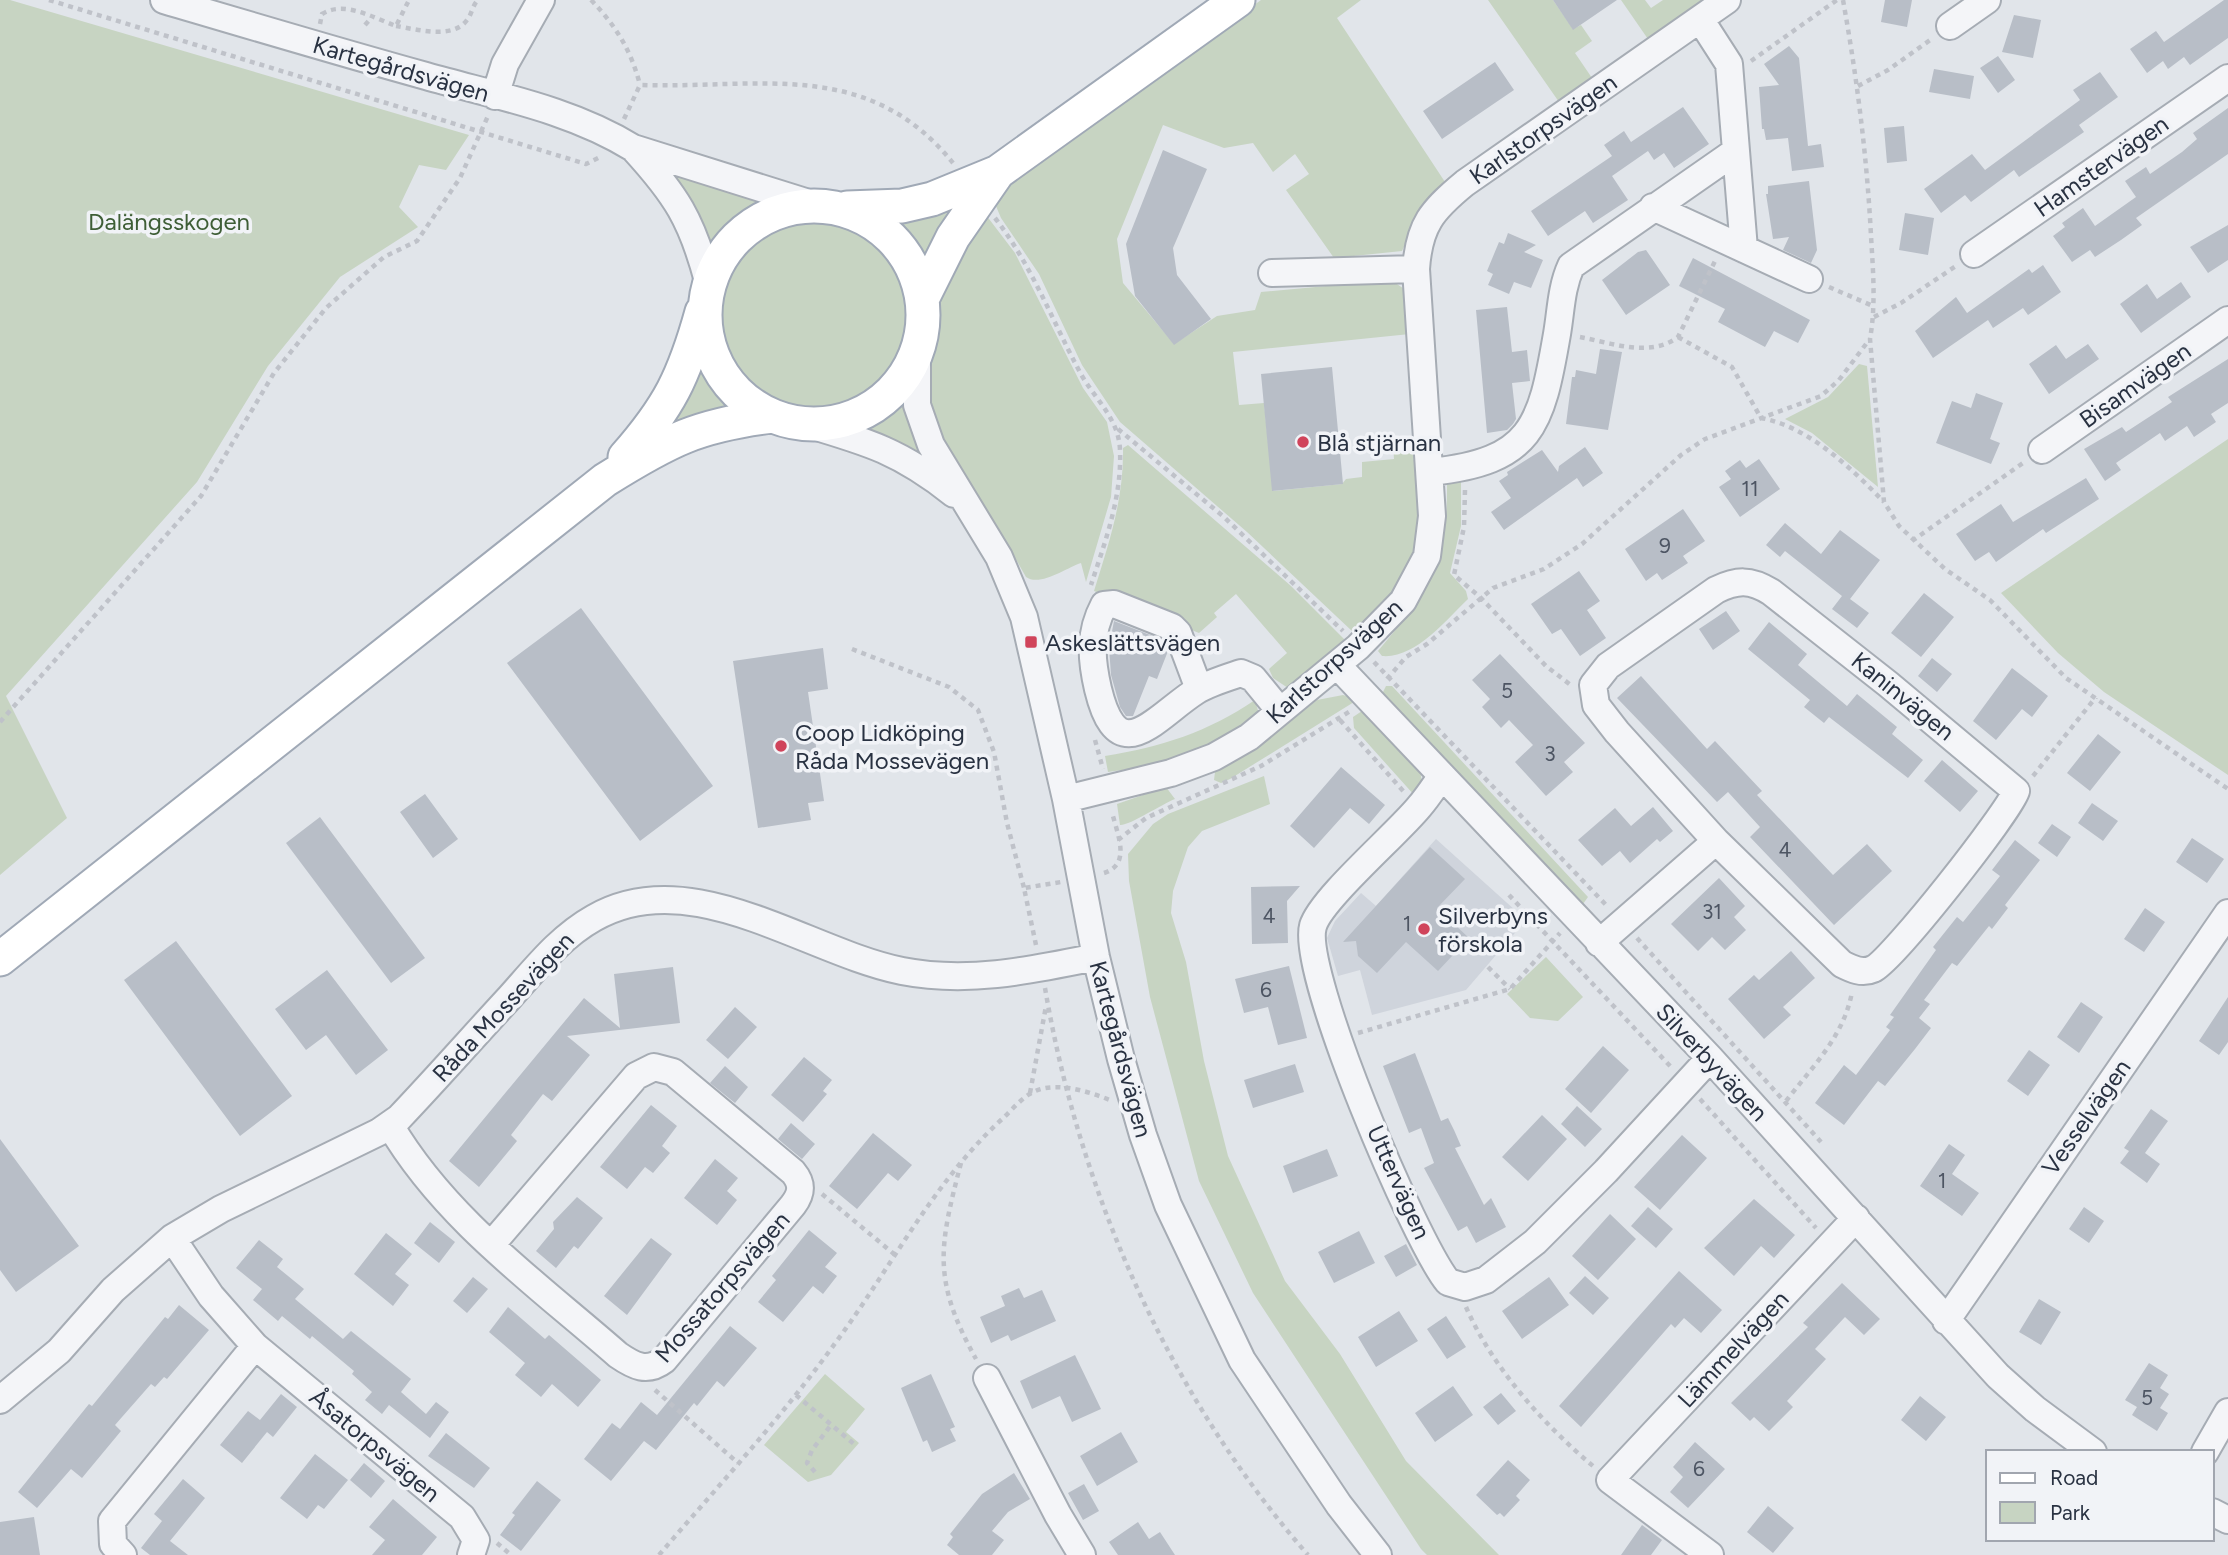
<svg xmlns="http://www.w3.org/2000/svg" width="2228" height="1555" viewBox="0 0 2228 1555" font-family="Figtree,sans-serif">
<style>
.built{fill:#cfd4dc}
.green{fill:#c7d4c2}
.building{fill:#b8bec7}
.lines{fill:none;stroke-linecap:round;stroke-linejoin:round}
.minor-casing{stroke:#a6acb4;stroke-width:30}
.major-casing{stroke:#a0a9b6;stroke-width:37}
.path{stroke:#bfc2c9;stroke-width:4.5;stroke-dasharray:5 5;stroke-linecap:butt}
.minor{stroke:#f4f5f8;stroke-width:26}
.major{stroke:#fff;stroke-width:33}
.poi-dot{fill:#d0445b;stroke:#f1f3f7;stroke-width:2.5}
.labels{text-anchor:middle;dominant-baseline:central;stroke-width:7;stroke-linejoin:round;paint-order:stroke}
.number-label{font-size:21px;fill:#4d5563}
.street-label{font-size:24px;fill:#293242;stroke:#f1f3f7}
.park-label{font-size:24px;fill:#3e5e36;stroke:#f1f3f7}
.poi-label{font-size:24px;fill:#293242;stroke:#f1f3f7;text-anchor:start}
</style>
<rect width="100%" height="100%" fill="#e1e5ea"/>
<path class="built" d="M1436,839L1526,920L1466,990L1372,1015L1360,970L1338,976L1327,938L1335,921L1361,893L1376,906Z"/>
<path class="green" d="M0,0H10L469,135L446,170L419,165L399,207L418,227L340,277L268,366L197,482L6,696L67,818L0,875Z
M1261,0H1361L1337,18L1445,182L1424,204L1402,251L1334,258L1286,190L1309,174L1295,154L1273,172L1253,143L1224,148L1163,125L1117,239L1123,283L1174,344L1217,316L1255,310L1261,292L1380,281L1394,282L1407,291L1410,334L1233,352L1239,405L1264,403L1273,491L1342,484L1346,479L1362,477V462L1394,459L1393,443L1418,441C1423,534 1429,567 1353,632L1247,532L1120,422L1082,365L1039,274L1001,218L993,199L1002,189Z
M1488,0H1553L1573,29L1581,25L1592,41L1575,53L1592,78L1559,102Z
M1621,0H1645L1651,8L1663,0H1710L1650,42Z
M665,172L696,179L755,201L758,209L734,226L712,248L694,204Z
M950,208L953,214L921,264L904,240L885,220Z
M983,211L1015,253L1083,388L1107,422L1114,456L1111,497L1086,582L1081,563C1066,568 1040,587 1026,577L997,526L957,468L932,419L929,395L936,312L945,276Z
M715 315a98 98 0 1 1 196 0a98 98 0 1 1-196 0Z
M1859,364L1867,366L1878,487L1812,433L1785,419L1828,397Z
M701,366L737,407L675,424L672,420Z
M902,392H905L921,453L865,427L866,421L886,410Z
M2228,439V775L2104,692L2058,653L2001,593Z
M1128,445L1291,586L1346,641L1291,690L1273,678L1269,669L1287,653L1236,594L1214,613L1217,617L1199,633L1094,591C1109,543 1124,499 1123,448Z
M1461,475V526L1450,573L1466,591L1468,599C1446,620 1415,659 1382,656L1378,651C1431,588 1448,564 1447,480Z
M1386,686H1392L1588,897L1583,904L1572,898L1382,694Z
M1343,695L1353,698L1354,702L1230,779L1221,783L1214,780L1215,772L1259,746L1317,700Z
M1255,700L1259,714C1221,753 1161,765 1108,772L1105,756C1161,747 1208,732 1255,700Z
M1365,709L1420,768L1422,784L1415,796L1354,728L1353,717Z
M1264,776L1270,804L1202,831L1188,847L1173,891L1171,913L1186,962L1204,1061L1228,1156L1285,1281L1340,1354L1406,1461L1499,1555H1427L1421,1549L1253,1293L1199,1181L1150,997L1129,881L1128,854L1153,824L1168,814Z
M1166,787L1175,799C1162,804 1129,826 1120,825L1117,804Z
M1546,957L1583,997L1558,1021L1530,1018L1507,994Z
M825,1374L865,1409L846,1432L859,1443L831,1475L808,1482L764,1445Z"/>
<path class="building" d="M1553,0H1617L1573,30Z
M1885,0H1912L1907,27L1881,22Z
M2224,0H2228V38L2190,65L2184,57L2168,69L2163,61L2147,73L2130,49L2156,31L2164,42Z
M2014,15L2041,20L2033,58L2002,52Z
M1789,46L1799,58L1808,146L1821,144L1824,167L1792,171L1788,138L1766,140L1764,129H1762L1759,87L1779,85L1764,64Z
M1998,56L2015,80L1998,93L1980,68Z
M1495,62L1514,90L1442,139L1423,111Z
M1934,69L1974,76L1970,99L1929,92Z
M2100,72L2118,97L2079,125L2084,132L2019,177L2014,170L1971,202L1965,195L1941,213L1924,189L1972,154L1985,170L2080,100L2073,90Z
M1683,107L1709,144L1674,168L1664,153L1654,160L1648,151L1612,176L1628,200L1593,223L1585,211L1548,236L1531,211L1612,156L1604,145L1624,131L1631,142Z
M2228,108V154L2136,218L2142,225L2121,240L2095,257L2090,250L2072,262L2053,236L2065,227L2062,223L2083,208L2095,226L2136,197L2125,181L2146,167L2150,174L2182,152L2197,139L2193,133Z
M1904,126L1907,161L1887,163L1884,128Z
M1163,150L1207,169L1173,248L1177,275L1211,319L1174,345L1135,296L1126,244Z
M1809,181L1817,250L1811,263L1783,250L1789,237L1773,239L1766,194H1768V186Z
M1905,213L1934,218L1928,255L1899,250Z
M2228,225V260L2208,273L2190,247Z
M1508,233L1536,245L1524,252L1543,260L1531,288L1514,282L1509,294L1488,285L1493,274L1487,271L1499,242L1504,244Z
M1646,250L1670,285L1626,315L1602,280L1638,252Z
M1693,258L1810,320L1798,343L1774,331L1765,347L1718,322L1725,309L1679,286Z
M2043,265L2061,292L2028,315L2023,308L1993,328L1988,320L1933,358L1915,331L1956,297L1967,313L2029,269L2032,273Z
M2181,282L2191,297L2141,333L2120,304L2147,284L2157,299Z
M1507,307L1512,352L1527,350L1530,381L1512,383L1516,419L1513,424L1507,430L1487,433L1476,310Z
M2088,344L2099,359L2049,394L2029,364L2056,345L2066,359Z
M1600,349L1622,352L1608,430L1566,424L1572,377H1575L1576,370L1596,374Z
M2228,359V403L2211,414L2216,422L2194,437L2187,426L2165,441L2160,433L2116,463L2121,470L2105,481L2084,449L2122,427L2126,432L2172,402L2168,397Z
M1332,367L1343,484L1272,491L1261,374Z
M1976,393L2003,403L1990,439L2000,443L1991,464L1936,443L1952,401L1971,408Z
M1585,447L1603,473L1583,487L1577,478L1504,530L1491,512L1511,498L1499,481L1508,475L1507,472L1542,450L1558,472L1559,466Z
M1759,459L1780,489L1740,517L1719,487L1731,479L1725,471L1740,460L1746,468Z
M2086,478L2099,499L2046,533L2043,529L1996,562L1989,552L1975,561L1956,534L2001,504L2013,522Z
M1683,509L1705,541L1683,556L1688,563L1662,580L1657,573L1646,581L1625,549Z
M1785,523L1821,554L1840,530L1880,560L1850,599L1869,613L1857,628L1832,609L1842,596L1785,551L1780,557L1766,545Z
M1579,571L1600,601L1587,610L1606,638L1580,656L1561,629L1552,634L1531,604Z
M1924,593L1954,617L1921,657L1891,633Z
M581,608L713,786L640,841L507,663Z
M1726,611L1740,631L1713,650L1699,629Z
M1114,621L1163,640L1168,651L1157,679L1149,676L1133,716H1126L1120,707L1111,675L1109,647Z
M1769,622L1807,654L1798,665L1847,706L1857,694L1897,727L1892,734L1923,760L1908,778L1829,717L1824,723L1804,707L1810,700L1748,649Z
M823,648L828,689L808,692L824,801L808,803L811,820L758,828L733,661Z
M1500,654L1585,743L1564,762L1573,772L1546,796L1515,762L1533,745L1509,720L1501,728L1482,707L1490,699L1472,680Z
M1932,658L1952,674L1937,692L1918,676Z
M2012,668L2048,696L2032,717L2022,709L1996,740L1973,721Z
M1641,676L1707,749L1715,741L1762,791L1757,795L1833,875L1867,844L1892,871L1834,925L1750,837L1760,827L1728,792L1717,802L1617,698Z
M2098,734L2121,752L2090,791L2067,773Z
M1942,760L1978,791L1960,812L1924,781Z
M1341,767L1385,805L1369,824L1350,808L1314,848L1290,826Z
M425,794L458,839L433,858L400,812Z
M2092,803L2118,821L2103,841L2078,823Z
M1653,807L1673,831L1660,842L1657,839L1630,863L1620,851L1602,866L1578,840L1615,808L1631,826Z
M320,817L425,958L391,983L286,843Z
M2052,824L2071,837L2057,857L2038,843Z
M2192,838L2224,859L2207,883L2176,862Z
M2015,840L2040,860L2005,905L2008,908L1992,929L1989,926L1957,966L1952,963L1924,1000L1930,1004L1919,1018L1931,1028L1915,1049L1885,1086L1878,1081L1844,1125L1815,1103L1844,1065L1856,1075L1890,1030L1886,1027L1894,1017L1890,1015L1936,950L1933,947L1957,917L1963,922L2000,876L1992,870Z
M1430,847L1465,879L1437,908L1469,938L1438,971L1406,942L1377,973L1358,956L1356,941L1343,942Z
M1719,878L1745,906L1734,917L1746,930L1725,950L1712,937L1698,951L1671,924Z
M1300,886L1287,901L1288,943L1252,944L1251,887Z
M2145,908L2165,922L2144,952L2124,939Z
M176,941L292,1096L240,1136L124,980Z
M1791,951L1815,978L1783,1007L1791,1015L1764,1039L1728,999L1754,975L1759,980Z
M1289,966L1307,1038L1278,1045L1268,1007L1244,1013L1235,979Z
M673,967L680,1023L567,1036L590,1055L552,1101L543,1094L511,1135L517,1141L479,1187L449,1161L584,998L620,1028L614,974Z
M327,970L388,1050L356,1075L326,1035L306,1050L275,1009Z
M2228,997V1042L2219,1055L2199,1041Z
M2081,1002L2103,1017L2079,1053L2057,1037Z
M735,1007L757,1027L728,1059L706,1040Z
M1603,1046L1629,1070L1591,1113L1565,1089Z
M2029,1050L2050,1065L2028,1096L2007,1081Z
M1415,1053L1441,1121L1448,1118L1454,1130L1461,1146L1455,1148L1484,1205L1491,1198L1506,1227L1476,1243L1467,1226L1458,1231L1424,1168L1434,1163L1421,1128L1409,1133L1383,1066Z
M804,1057L832,1080L823,1091L827,1094L803,1122L771,1095Z
M1295,1064L1304,1092L1253,1108L1244,1080Z
M725,1066L748,1087L735,1103L710,1083Z
M651,1105L677,1126L662,1146L670,1153L653,1173L645,1167L627,1189L600,1167Z
M1577,1106L1602,1129L1585,1147L1561,1124Z
M2151,1109L2168,1121L2145,1153L2160,1164L2147,1183L2120,1163L2129,1151L2124,1148Z
M1542,1115L1567,1139L1528,1181L1502,1157Z
M791,1123L815,1144L802,1159L778,1139Z
M873,1133L912,1165L898,1181L888,1173L857,1209L829,1186Z
M1682,1135L1707,1158L1660,1210L1634,1187Z
M0,1139L79,1246L16,1292L0,1270Z
M1949,1144L1965,1155L1952,1174L1979,1193L1962,1216L1920,1186Z
M1327,1149L1338,1176L1293,1193L1283,1166Z
M715,1159L738,1178L727,1191L737,1200L717,1225L684,1198Z
M577,1197L603,1218L578,1249L574,1246L556,1268L536,1251L554,1229L553,1222Z
M1754,1199L1795,1235L1774,1258L1761,1246L1734,1276L1704,1248Z
M1648,1207L1673,1229L1656,1248L1631,1226Z
M2084,1207L2104,1221L2089,1243L2069,1229Z
M1610,1214L1636,1239L1598,1280L1572,1256Z
M430,1222L455,1242L439,1263L414,1243Z
M809,1230L837,1253L825,1267L837,1276L823,1294L813,1286L783,1322L758,1302L776,1280L772,1276Z
M1359,1231L1375,1263L1334,1283L1318,1252Z
M386,1233L412,1254L395,1274L409,1285L393,1306L354,1274Z
M651,1238L672,1254L627,1315L604,1296Z
M259,1240L283,1259L277,1267L304,1289L295,1299L343,1339L351,1331L411,1379L401,1392L426,1414L436,1402L449,1412L430,1438L389,1405L382,1414L365,1400L372,1392L352,1374L354,1371L312,1336L310,1339L282,1316L278,1321L253,1300L262,1289L236,1268Z
M1406,1244L1417,1265L1396,1277L1384,1256Z
M1679,1271L1722,1310L1701,1333L1684,1318L1675,1328L1671,1324L1581,1427L1559,1406Z
M1585,1276L1609,1298L1593,1315L1569,1293Z
M473,1277L488,1289L467,1313L453,1301Z
M1549,1277L1569,1305L1522,1339L1502,1311Z
M1842,1283L1880,1319L1864,1335L1845,1317L1815,1349L1826,1359L1787,1401L1793,1407L1769,1431L1754,1417L1750,1421L1731,1403L1808,1327L1803,1323Z
M1019,1288L1024,1298L1042,1290L1056,1321L1011,1341L1008,1335L991,1343L980,1317L1005,1306L1001,1296Z
M2039,1299L2061,1312L2041,1345L2019,1332Z
M179,1305L209,1330L167,1379L164,1377L155,1387L151,1384L115,1425L121,1431L82,1478L71,1469L37,1508L18,1492L89,1404L92,1406L165,1317L168,1319Z
M508,1307L545,1339L549,1335L601,1380L578,1407L552,1384L541,1397L515,1375L525,1363L489,1332Z
M1399,1311L1418,1341L1376,1367L1358,1337Z
M1446,1316L1466,1347L1447,1359L1427,1329Z
M730,1326L757,1348L724,1387L717,1381L697,1406L694,1403L656,1450L644,1441L611,1481L584,1459L612,1423L620,1429L641,1402L657,1415Z
M1075,1355L1101,1409L1072,1422L1060,1396L1032,1409L1020,1381Z
M2149,1363L2168,1375L2160,1388L2169,1394L2160,1408L2168,1413L2157,1431L2132,1415L2137,1407L2125,1400Z
M931,1374L955,1427L950,1429L956,1441L932,1452L927,1440L923,1442L901,1388Z
M1453,1386L1473,1415L1435,1442L1415,1413Z
M1501,1393L1516,1411L1498,1425L1483,1407Z
M281,1394L297,1407L273,1437L267,1432L242,1463L220,1445L248,1411L260,1420Z
M1920,1396L1946,1417L1926,1441L1901,1420Z
M1121,1432L1138,1462L1097,1486L1080,1456Z
M446,1433L490,1468L474,1488L428,1456Z
M1695,1442L1725,1469L1688,1508L1670,1492L1683,1477L1673,1467Z
M315,1454L348,1480L324,1509L318,1505L307,1519L280,1498Z
M1508,1460L1530,1480L1516,1496L1520,1500L1504,1517L1500,1513L1497,1515L1476,1495Z
M364,1463L385,1481L371,1498L350,1480Z
M1014,1473L1030,1499L1008,1512L992,1531L1004,1540L992,1555H959L947,1545L953,1537L950,1534L982,1494Z
M183,1479L205,1498L170,1541L188,1555H150L141,1548L162,1521L154,1514Z
M537,1481L561,1500L521,1551L500,1535L515,1515L512,1513Z
M1084,1484L1099,1511L1083,1520L1068,1493Z
M393,1499L437,1537L422,1555H372L385,1540L369,1527Z
M1768,1506L1794,1528L1773,1553L1747,1532Z
M34,1517L40,1555H0V1522Z
M1138,1522L1149,1539L1160,1532L1175,1555H1118L1109,1542Z
M1642,1525L1662,1540L1651,1555H1621Z"/>
<g class="lines">
<g class="minor-casing">
<path id="minor" d="M164,0C252,26 339,52 426,76C496,96 570,109 633,148L815,205
M1950,26L1987,0
M495,96L505,64L541,0
M634,149C676,195 692,220 708,281
M1736,151L1744,249
M1653,207L1809,279
M1974,254L2228,78
M1272,273L1416,269
M917,352V405L931,445L999,557L1024,617L1066,799L1096,957L1121,1059L1143,1135L1168,1205L1242,1360L1339,1505L1378,1555
M803,423C868,442 900,451 954,494
M2042,450L2228,320
M1431,472C1532,461 1541,427 1557,334C1561,311 1561,288 1571,266L1736,151L1729,64L1700,19
M1337,665L1710,1058L1998,1376L2035,1409L2093,1452
M1199,689L1178,633L1172,627L1114,604L1104,605C1089,633 1091,659 1098,689C1118,772 1154,718 1196,691C1209,683 1226,678 1241,673L1253,678L1280,711
M1441,777C1434,787 1427,798 1419,807C1397,834 1321,899 1313,926C1300,972 1415,1242 1448,1282L1465,1287L1486,1280L1535,1242L1606,1171L1710,1058
M1066,799L1171,773L1214,757L1249,737L1358,647L1403,601L1427,556L1432,516L1416,269C1419,225 1432,210 1465,183L1727,0
M1599,943L1716,841L1842,964C1852,969 1862,974 1873,969C1892,961 2009,812 2016,791L1888,684L1771,592C1750,579 1737,580 1716,590L1608,666L1593,685L1596,705L1617,732L1716,841
M390,1125C445,1219 537,1284 618,1355C634,1366 647,1373 664,1360L793,1205C802,1193 803,1184 793,1172L673,1072L654,1067L636,1076L491,1245
M172,1238L211,1296L255,1346L462,1517L476,1540L471,1555
M1946,1321L2228,913
M987,1378L1058,1515L1082,1555
M0,1400L59,1351L113,1290L172,1238L221,1209L379,1132L399,1118C437,1078 473,1037 510,997C536,968 560,937 594,918C691,862 807,952 902,971C968,984 1032,970 1096,957
M2205,1452L2228,1412
M2212,1512L2228,1520
M123,1555L113,1544L112,1521L255,1346
M1710,1555L1610,1480L1856,1218"/>
</g>
<g class="major-casing">
<path id="major" d="M705 315a109 109 0 1 1 218 0a109 109 0 1 1-218 0Z
M847,208L902,206L932,199L998,172L1238,0
M922,299L953,237L998,172
M625,457C669,407 684,377 702,312
M0,959L605,480C669,440 698,425 773,416"/>
</g>
<path class="path" d="M49,0L586,164L602,156
M591,0C616,26 631,50 640,85
M1843,0C1857,78 1867,157 1871,236C1873,270 1876,305 1870,339L1884,502L1899,526L1945,569L1990,600L2066,678L2228,789
M320,24L322,14C344,0 374,18 396,26L409,0
M365,25L372,17
M396,26C415,29 453,40 467,20C472,14 472,6 478,0
M1751,61L1837,0
M1858,86L1888,70L1933,38
M624,119L640,85C760,89 867,57 953,163
M995,218C1033,267 1053,323 1082,376C1097,401 1119,420 1120,450C1122,497 1105,542 1091,585
M1829,287L1873,306
M1874,317L1901,303L1956,266
M1580,337C1612,343 1650,358 1678,337L1715,261
M1678,337L1732,367L1761,418C1809,427 1850,467 1884,502
M1118,429L1224,517L1343,631
M1465,490L1464,527L1454,575L1480,597L1546,666L1572,686
M1912,541L2023,463
M852,649L949,687L978,710L994,752L1007,823L1024,888
M1374,662L1607,906
M1387,679L1406,657L1427,644L1493,588L1544,569L1582,544L1681,455L1705,439L1821,396L1839,380L1869,340
M1340,720L1404,792
M0,722L201,496L274,373L326,308L384,257L417,241L460,178L488,116
M1095,740L1103,769
M2033,776L2096,697
M1118,840L1146,818L1261,766L1352,710
M1104,873C1132,864 1117,834 1112,812
M1509,895L1671,1067
M1637,938L1821,1142
M1036,945L1024,888L1061,882
M1488,967L1510,989
M1045,988C1080,1194 1170,1397 1308,1555
M1358,1033L1510,989L1560,933
M1030,1093L1046,1006
M1700,1099L1816,1228
M1786,1101C1813,1066 1844,1036 1852,992
M961,1163C939,1247 932,1280 976,1359
M822,1194L894,1254
M1466,1307C1492,1367 1544,1425 1593,1466
M655,1390L738,1463
M796,1395L854,1444
M815,1472L807,1463L812,1450L831,1425
M497,1543L511,1555
M659,1555C719,1485 782,1417 836,1342C891,1268 932,1184 1001,1120C1010,1112 1018,1102 1028,1095C1051,1079 1087,1091 1110,1100"/>
<use href="#minor" class="minor"/>
<use href="#major" class="major"/>
</g>
<g class="poi-dot">
<circle cx="1303" cy="442" r="7"/>
<rect x="1024" y="635" width="14" height="14" rx="3.5"/>
<circle cx="781" cy="746" r="7"/>
<circle cx="1424" cy="929" r="7"/>
</g>
<g class="labels">
<g class="number-label">
<text x="1750" y="488">11</text>
<text x="1665" y="545">9</text>
<text x="1507" y="690">5</text>
<text x="1550" y="753">3</text>
<text x="1785" y="849">4</text>
<text x="1712" y="911">31</text>
<text x="1269" y="915">4</text>
<text x="1407" y="923">1</text>
<text x="1266" y="989">6</text>
<text x="1942" y="1180">1</text>
<text x="2147" y="1397">5</text>
<text x="1699" y="1468">6</text>
</g>
<g class="street-label">
<text transform="translate(401 69) rotate(16)">Kartegårdsvägen</text>
<text transform="translate(1543 129) rotate(-35)">Karlstorpsvägen</text>
<text transform="translate(2101 166) rotate(-35)">Hamstervägen</text>
<text transform="translate(2135 385) rotate(-35)">Bisamvägen</text>
<text transform="translate(1334 661) rotate(-42)">Karlstorpsvägen</text>
<text transform="translate(1903 696) rotate(39)">Kaninvägen</text>
<text transform="translate(503 1007) rotate(-47)">Råda Mossevägen</text>
<text transform="translate(1121 1049) rotate(75)">Kartegårdsvägen</text>
<text transform="translate(1712 1062) rotate(47)">Silverbyvägen</text>
<text transform="translate(2086 1117) rotate(-55)">Vesselvägen</text>
<text transform="translate(1399 1182) rotate(66)">Uttervägen</text>
<text transform="translate(722 1287) rotate(-49)">Mossatorpsvägen</text>
<text transform="translate(1733 1349) rotate(-47)">Lämmelvägen</text>
<text transform="translate(375 1445) rotate(40)">Åsatorpsvägen</text>
</g>
<g class="park-label">
<text x="169" y="221">Dalängsskogen</text>
</g>
<g class="poi-label">
<text x="1317" y="442">Blå stjärnan</text>
<text x="1045" y="642">Askeslättsvägen</text>
<text x="795" y="732">Coop Lidköping<tspan x="795" dy="28">Råda Mossevägen</tspan></text>
<text x="1438" y="915">Silverbyns<tspan x="1438" dy="28">förskola</tspan></text>
</g>
</g>
<rect x="1986" y="1450" width="228" height="91" fill="#f1f3f7" stroke="#a1a6af" stroke-width="2"/>
<rect x="2000" y="1473" width="35" height="10" fill="#ffffff" stroke="#a1a6af" stroke-width="2"/>
<text x="2050" y="1485" font-size="21" fill="#293242">Road</text>
<rect x="2000" y="1502" width="35" height="21" fill="#c7d4c2" stroke="#a1a6af" stroke-width="2"/>
<text x="2050" y="1520" font-size="21" fill="#293242">Park</text>
</svg>
